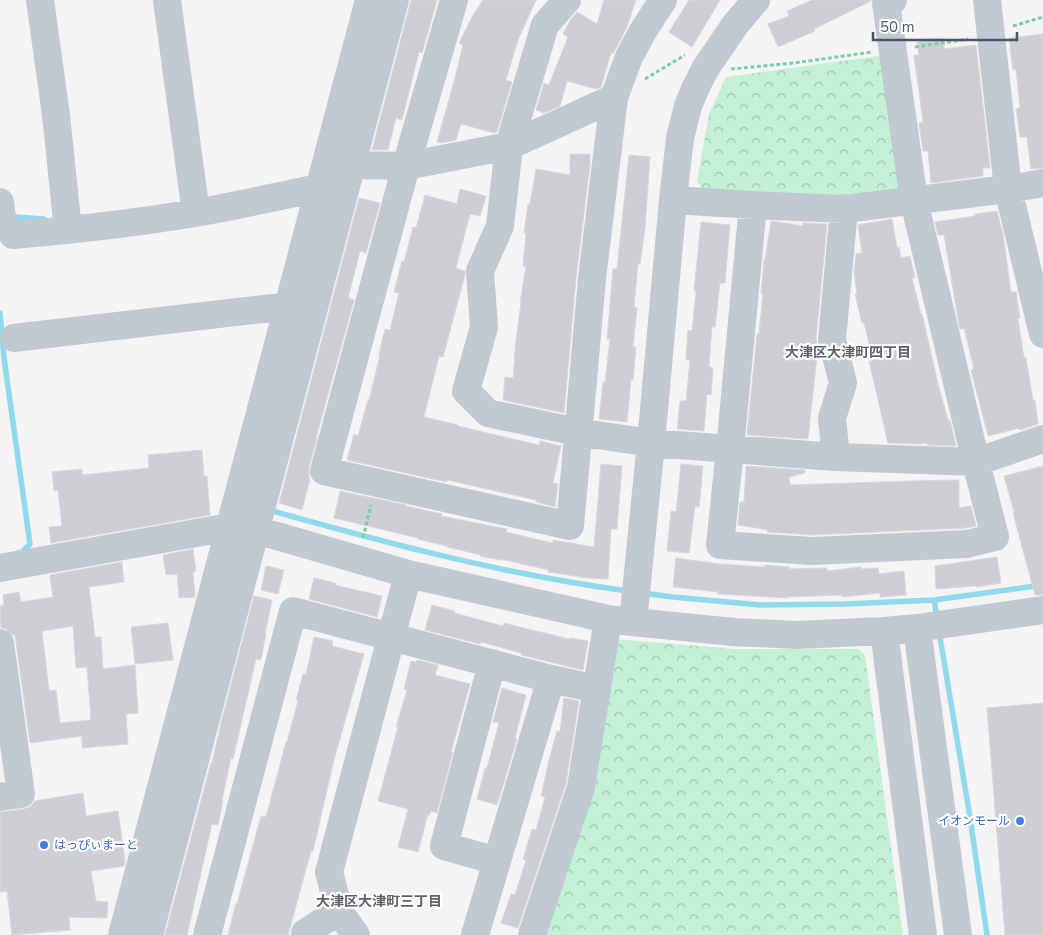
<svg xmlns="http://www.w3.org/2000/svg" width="1043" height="935" viewBox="0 0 1043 935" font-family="'Nunito Sans','Noto Sans JP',sans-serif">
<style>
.forest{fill:url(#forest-crowns)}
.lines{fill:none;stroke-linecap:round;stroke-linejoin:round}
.stream{stroke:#90daee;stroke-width:5.5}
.building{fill:#cdcfd5;stroke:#d7d9de;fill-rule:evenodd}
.path{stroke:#7ad0a6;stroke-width:3;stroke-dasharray:4 2.5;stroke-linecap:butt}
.minor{stroke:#c1cad2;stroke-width:28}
.shop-dot{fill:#3f7fe0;stroke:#fff;stroke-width:2}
.labels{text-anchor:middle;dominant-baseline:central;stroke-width:4.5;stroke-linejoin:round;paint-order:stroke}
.shop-label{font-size:12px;fill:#366cbe;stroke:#fff;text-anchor:end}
.neighbourhood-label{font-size:14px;font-weight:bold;fill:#5f6368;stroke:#fff}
</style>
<defs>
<pattern id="forest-crowns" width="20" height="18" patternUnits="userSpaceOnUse" patternTransform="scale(1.25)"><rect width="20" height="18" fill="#c3f1d5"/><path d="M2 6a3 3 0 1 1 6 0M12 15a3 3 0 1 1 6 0" fill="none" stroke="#a0c6b0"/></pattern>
</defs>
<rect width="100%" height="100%" fill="#f5f3f3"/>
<path class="forest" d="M886,55L906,186L897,196L754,198L706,194L697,181L709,114L726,77Z
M614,639L735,649H858L865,655L903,935H542Z"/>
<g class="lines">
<path class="stream" d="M12,218L13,217L44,219
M0,313L4,358L30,544L22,552L18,553
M269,510C387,543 506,575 628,591
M642,593L673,597L760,605L846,604L934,600L1043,585
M934,600L937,617
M939,631L970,817L987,935"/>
</g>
<path class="building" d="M411,0H437L422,53L419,52L402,120L396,118L388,150H372Z
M483,0H536L518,40L506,80L512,82L497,132L494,133L461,124L456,140L441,143L437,142L455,78L463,45L459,43L473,15Z
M604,0H636L626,29L613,54L611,53L601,87L596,89L567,81L560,106L544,113L536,110L544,83L549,85L568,37L563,34L571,19L577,12L597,24Z
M689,0H720L692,47L669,32Z
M812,0H871V1L814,29L815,31L778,47L768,24L789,16L787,11Z
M1043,34V168L1031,169L1027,137H1020L1016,109L1020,108L1016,69L1013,70L1009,38Z
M943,38L944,49L976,45L990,168H983V176L931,183L928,151H923L919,123L923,122L914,55H919L917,41Z
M570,154H590V165L576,278L564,413L503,400L505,377L513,378L516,339L521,303H520L526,266H523L526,233H524L528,204H530L536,169L570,175Z
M629,155L650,157L645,228L640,264L638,263L634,307L637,308L633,347H636L633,380L631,379L627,422L599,419L603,382H605L610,339H607L613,269H617Z
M460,189L486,196L480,216L470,214L456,268L465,271V275L443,357L439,356L424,417L458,425V426L539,445L540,441L561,446L553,483L558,484L555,507L536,502V500L447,480V482L347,460L354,434L358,436L368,400H369L380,355L379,354L385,329L390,330L399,293L394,292L402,261L404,262L413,227L416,228L425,195L457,204Z
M359,198L380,203L366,253L360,251L348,298L354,300L316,438H317L309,467V479H310L302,510L279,503Z
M997,211L1003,234L1011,292H1016L1020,318L1018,319L1024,358H1026L1033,400H1035L1038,424L1020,430V428L988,436L971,370L974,369L964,328L960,329L959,325L944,235H938L935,222L975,216V214Z
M892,219L897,248L899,247L901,258L910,256L915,278H912L921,314H922L938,384L948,420H950L956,446L927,445V443L921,444L888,443L869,361L873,360L864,323H862L855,294H857L854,271L856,254L862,253L858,225Z
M771,221L803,226V223L827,224L816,339L818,348L808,439L747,435L757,334H759L763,293H761L764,260H765Z
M701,222L730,225L725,283H720L715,327H712L709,367L713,368L711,395L707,394L704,431L677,429L680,401H686L690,360L686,359L688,330L692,331L696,291H694Z
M202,450L204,476H207L210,515L51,543L49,527L62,526L58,490L54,491L52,472L82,469V475L149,468L148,455Z
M601,464L622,466L617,529H611L608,579L588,578L548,572L549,570L500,559V560L480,556L481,555L447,547V546L417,539L418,538L334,518L340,491L406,505V506L442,514L441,516L507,529L506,532L553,543V540L594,547Z
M681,464L703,466L699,507L695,506L689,553L667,551L671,511L676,512Z
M746,466L805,470V473L789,477L790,485L911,481L959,480V508L971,506L976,526L965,528L812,535L767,532L768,530L738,525L740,502H744Z
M1043,466V595H1035L1013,513L1014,512L1004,476Z
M193,549L196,571L193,572L195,597L179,598L177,574L166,575L163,555Z
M997,557L1001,583L977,587L976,586L936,589L935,566Z
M676,558L720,564L765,567V565L789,567V569L827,568V571L861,567V569L878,568L879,574L904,571L906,595L880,597V593L842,597V595L787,597V598L718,594V592L673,587Z
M122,562L124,582L89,587L95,637H101L103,669L135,665L138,713L126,714L128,744L82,748V736L30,743L15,635H13L6,629L1,628L0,606L4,605L3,595L19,592L21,602L53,597L50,575ZM73,626L76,668L87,667L91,720L60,723L56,690L49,691L42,631Z
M266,566L284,570L278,594L261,590Z
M314,578L335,583V585L382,596L377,617L309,599Z
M254,596L272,600L265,634H266L261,660L256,659L233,759L231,758L222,800H223L218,825L212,824L187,935H165L211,763H212L221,723Z
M432,605L455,611L454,613L503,626L504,623L569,639L570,638L588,641L583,670L521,655V653L481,642L480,644L425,630Z
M168,623L173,660L135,664L131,627Z
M314,637L333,641L332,646L364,654L334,760L313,851H311L288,935H228L236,903L237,904L261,816L266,817L286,742H287L298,701L296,700L303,674H306Z
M417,660L438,665L435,675L470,684L451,752H453L437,813L431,811L430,815L428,814L418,852L398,847L408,809L378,801L398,727H396L407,690L404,689L411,661L416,662Z
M502,688L526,695L515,738L517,739L497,805L477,799L485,768H487L499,723L493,722Z
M564,698L579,701L566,783L518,928L501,923L511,894L515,895L526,860L523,859L532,829L536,830L545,797L541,796L549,760L557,731L560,732Z
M1043,703V935H1005L987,708Z
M83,793L86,816L118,811L125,861L124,866L91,871L96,901L108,902L107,918L69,917L70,930L12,935L7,891L0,892V812L24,809L30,807L35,801Z"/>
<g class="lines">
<path class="path" d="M1013,26L1043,17
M915,47L968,39
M731,69L794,63L872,52
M645,79L685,55
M363,538L371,505"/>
<path class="minor" d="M40,0L56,115L68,230
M167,0L196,213
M454,0L406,166L324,471L570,526L592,279L614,98L629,57L643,31L663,0
M567,0L545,25L509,146L500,226L480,271L484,327L466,391L488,413L577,432L651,443L836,457L976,462L1043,439
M987,0L1008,189L1043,334
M336,161L352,165L406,166L509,146L614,98
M673,200L753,205L844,209L1008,189L1043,183
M0,202L2,218L13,235C74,230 135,223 195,213C237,206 278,196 319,188
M753,205L730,449L720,545L812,551L967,544L995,537L976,462L914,201L886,3L893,0
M14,338L288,306
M836,457L832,418L843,383L832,340L844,209
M0,568L230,527L256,530L408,574L608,619L633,622L734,632L797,635L884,631L917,628L1043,610
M633,622L651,443L673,200L680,138L688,106L696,87L705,69L735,25L756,0
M917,628L958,935
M884,631L923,935
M0,643L21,794L0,797
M492,663L444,846L497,861
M122,935L369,0
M149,935L395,0
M207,935L293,611L551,679L597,689
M305,935V933L339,911
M356,935L339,911L329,872L408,574
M475,935L551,679
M532,935L581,787L608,619"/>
</g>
<g class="shop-dot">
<circle cx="1020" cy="821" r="5"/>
<circle cx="44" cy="845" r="5"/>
</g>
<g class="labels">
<g class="shop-label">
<text x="1010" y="821">イオンモール</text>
<text x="54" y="845" text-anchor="start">はっぴぃまーと</text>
</g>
<g class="neighbourhood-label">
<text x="848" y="352">大津区大津町四丁目</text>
<text x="379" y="901">大津区大津町三丁目</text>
</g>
</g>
<path d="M873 32v8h144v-8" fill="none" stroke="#4a5661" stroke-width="2.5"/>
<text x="880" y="32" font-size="15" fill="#4a5661" stroke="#ffffff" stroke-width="4" paint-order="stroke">50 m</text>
</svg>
